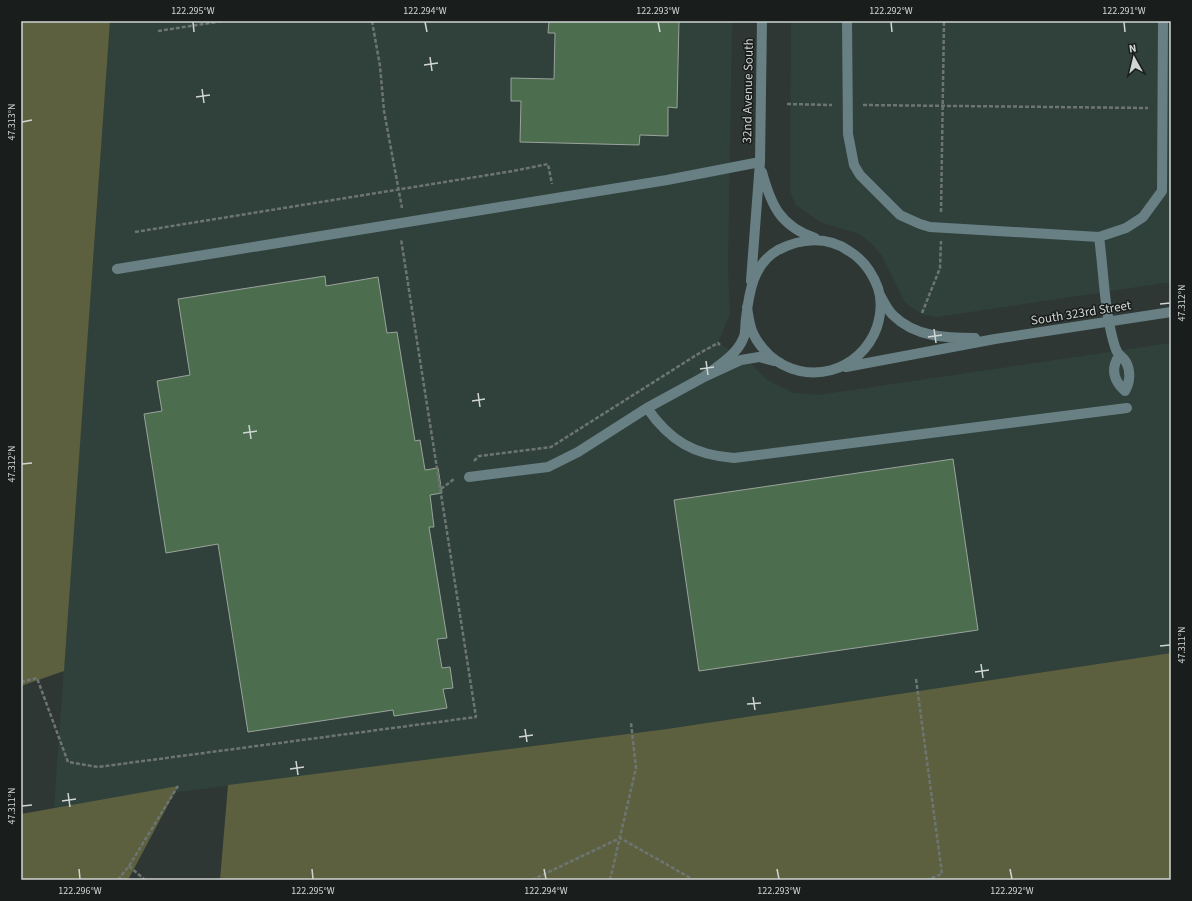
<svg xmlns="http://www.w3.org/2000/svg" width="1192" height="901" viewBox="0 0 1192 901" font-family="'Source Sans 3',sans-serif">
<style>
.built{fill:#30413c}
.green{fill:#5c603e}
.building{fill:#4c6e4e;stroke:#9ba39c}
.lines{fill:none;stroke-linecap:round;stroke-linejoin:round}
.path{stroke:#6d7572;stroke-width:2.5;stroke-dasharray:4 2;stroke-linecap:butt}
.minor{stroke:#688084;stroke-width:10}
.ticks{fill:none;stroke:#d0d5d4;stroke-width:1.5}
.labels{text-anchor:middle;dominant-baseline:central;stroke-width:3;stroke-linejoin:round;paint-order:stroke}
.street-label{font-size:13px;fill:#d0d5d4;stroke:#191d1c}
.neatline{fill:none;stroke:#d0d5d4;stroke-width:1.5}
.ticks-label{font-size:10px;text-anchor:middle;fill:#d0d5d4}
</style>
<rect width="100%" height="100%" fill="#2e3734"/>
<path class="built" d="M110,21H732L728,268L730,314L718,343L748,361L767,380L794,393L818,395L1171,343V653L667,729L54,808Z
M791,21H1171V282L937,317L925,315L912,308L905,302L882,256L872,244L859,234L820,222L796,205L791,194L790,182Z"/>
<path class="green" d="M21,21H110L64,671L21,686Z
M1171,653V880H220L228,785L667,729Z
M178,786L128,880H21V814Z"/>
<path class="building" d="M549,21H679L677,108L668,107V136L640,135L639,145L520,142L521,101H511V78L554,79L555,33H548Z
M325,276L326,286L378,277L387,333L397,332L415,441L420,440L425,470L438,468L442,493L430,495L434,527H429L447,638L437,639L442,668L450,667L453,688L443,689L447,708L394,716L393,710L248,732L218,544L166,553L144,414L162,411L157,381L190,375L178,299Z
M953,459L978,630L699,671L674,500Z"/>
<g class="lines">
<path class="path" d="M372,21L380,66L384,111L402,208
M158,31L223,21
M787,104L832,105
M863,105L1148,108
M941,212L944,21
M135,232L513,171L548,164L552,184
M922,313L940,268L941,241
M474,461L479,456L551,447L698,354L718,343L720,345
M441,489L454,479
M916,679L942,874L926,880
M21,682L37,678L68,762L98,767L476,717L401,239
M129,866L145,880
M118,880L129,866L178,786
M532,880L620,838L694,880
M610,880L636,768L631,723"/>
<path class="minor" d="M847,21L848,134L854,165L860,175L900,215L920,224L930,227L1099,237L1126,228L1143,217L1162,191L1163,21
M762,172C771,205 780,226 815,238
M1099,237C1104,273 1104,312 1115,347C1118,357 1122,355 1126,362C1131,371 1130,383 1125,391C1114,381 1110,369 1119,356
M117,269L667,180L760,162
M751,281L760,162L762,21
M880,295C884,302 888,311 894,316C915,337 947,338 975,338
M846,367L995,339L1171,312
M702,378C716,367 736,356 743,339C746,334 745,325 746,318C749,293 753,264 778,250C801,238 827,236 849,251C864,260 872,272 878,288C882,300 881,314 877,327C861,372 806,388 769,355C762,348 754,338 751,328C749,321 748,314 747,307
M647,408C670,441 694,455 734,458L1127,408
M469,477L548,467L578,452L647,408L702,378L741,360L759,357L774,361"/>
</g>
<path class="ticks" d="M193,22L194,32M425,22L427,32M658,22L660,32M891,22L892,32M1124,22L1125,32M430,57L432,71M424,65L438,63M202,89L204,103M196,97L210,95M22,122L32,120M1160,304L1170,303M934,329L936,343M928,337L942,335M706,361L708,375M700,369L714,367M478,393L480,407M472,401L485,399M249,425L251,439M243,433L257,431M22,464L32,463M1160,646L1170,645M981,664L983,678M975,672L989,670M753,697L755,710M747,704L761,703M525,729L527,742M519,737L533,735M296,761L298,775M290,769L304,767M68,793L70,807M62,801L76,799M22,806L32,805M79,869L80,879M312,869L313,879M544,869L546,879M777,869L779,879M1010,869L1012,879"/>
<g class="labels">
<g class="street-label">
<text transform="translate(748 91) rotate(-89)">32nd Avenue South</text>
<text transform="translate(1081 313) rotate(-9)">South 323rd Street</text>
</g>
</g>
<rect width="1192" height="901" fill="none" stroke="#191d1c" stroke-width="44"/>
<g transform="translate(1134 58) rotate(352)" stroke="#191d1c" stroke-width="3" paint-order="stroke">
<path d="M0-3L7 15L0 10L-7 15Z" fill="#d0d5d4"/>
<text y="-6" font-size="11" font-weight="bold" text-anchor="middle" fill="#d0d5d4">N</text>
</g>
<rect x="22" y="22" width="1148" height="857" class="neatline"/>
<g class="ticks-label">
<text x="193" y="14">122.295°W</text>
<text x="425" y="14">122.294°W</text>
<text x="658" y="14">122.293°W</text>
<text x="891" y="14">122.292°W</text>
<text x="1124" y="14">122.291°W</text>
<text transform="translate(11 122) rotate(-90)" y="4">47.313°N</text>
<text transform="translate(1181 303) rotate(-90)" y="4">47.312°N</text>
<text transform="translate(11 464) rotate(-90)" y="4">47.312°N</text>
<text transform="translate(1181 645) rotate(-90)" y="4">47.311°N</text>
<text transform="translate(11 806) rotate(-90)" y="4">47.311°N</text>
<text x="80" y="894">122.296°W</text>
<text x="313" y="894">122.295°W</text>
<text x="546" y="894">122.294°W</text>
<text x="779" y="894">122.293°W</text>
<text x="1012" y="894">122.292°W</text>
</g>
</svg>
